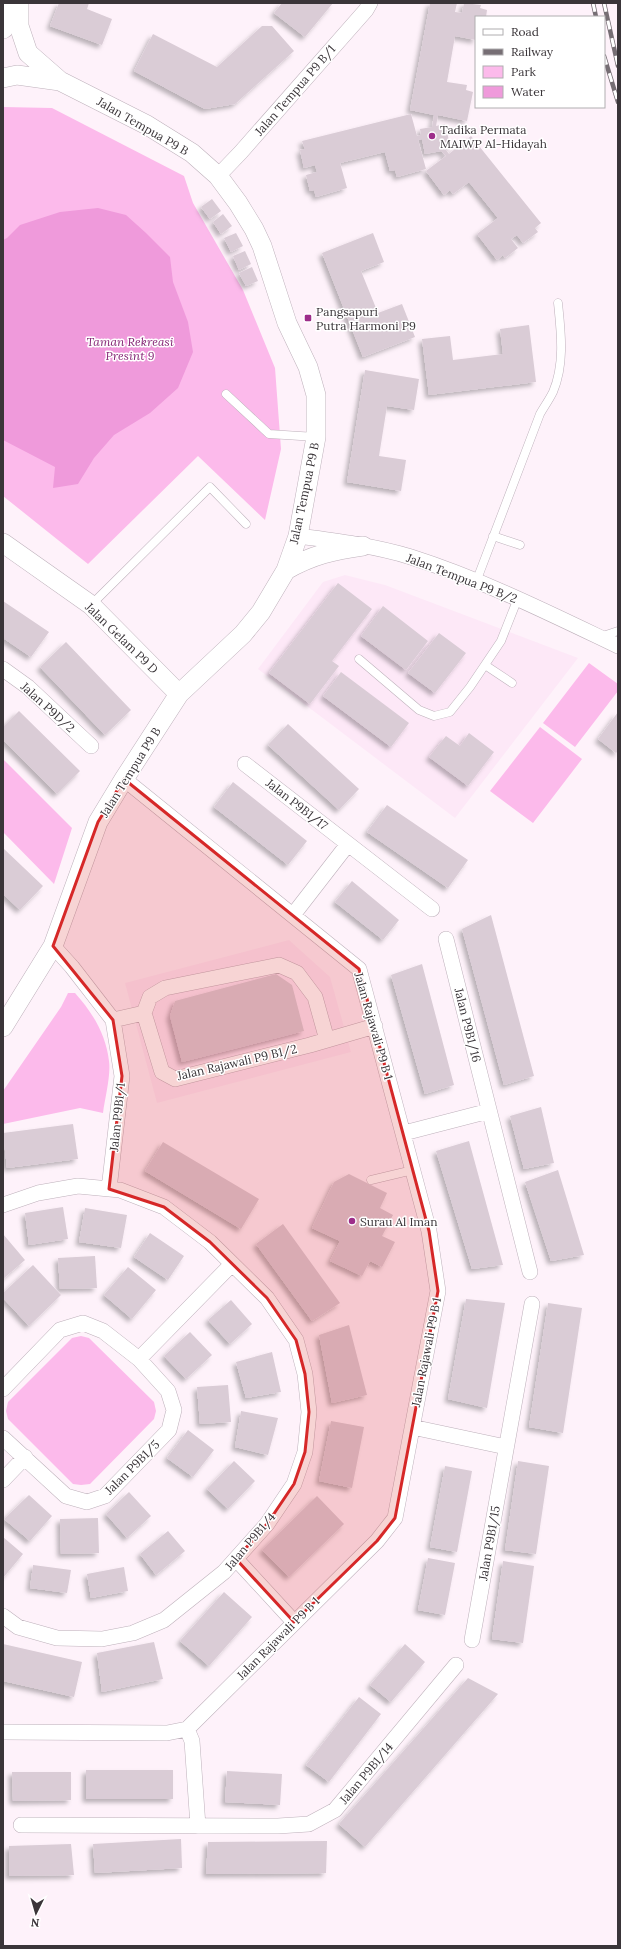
<svg xmlns="http://www.w3.org/2000/svg" width="621" height="1949" viewBox="0 0 621 1949" font-family="Lora,serif">
<style>
.built{fill:#fde8f7}
.green{fill:#fcbaeb}
.water{fill:#ef9adb}
.building{fill:#daccd6;filter:url(#shadow)}
.lines{fill:none;stroke-linecap:round;stroke-linejoin:round}
.service-casing{stroke:#beb1bb;stroke-width:9}
.minor-casing{stroke:#beb1bb;stroke-width:16}
.tertiary-casing{stroke:#beb1bb;stroke-width:20}
.secondary-casing{stroke:#beb1bb;stroke-width:22}
.service{stroke:#fff;stroke-width:8}
.minor{stroke:#fff;stroke-width:15}
.tertiary{stroke:#fff;stroke-width:19}
.secondary{stroke:#fff;stroke-width:21}
.rail-casing{stroke:#766e74;stroke-width:4.5}
.rail{stroke:#fff;stroke-width:3;stroke-dasharray:9;stroke-linecap:butt}
.marked{fill:#d62828;fill-opacity:0.2;stroke:#d62828;stroke-width:3;stroke-linejoin:round}
.poi-dot{fill:#9d2d8a;stroke:#fff;stroke-width:1.5}
.labels{text-anchor:middle;dominant-baseline:central;stroke-width:3;stroke-linejoin:round;paint-order:stroke}
.street-label{font-size:12px;fill:#3a3539;stroke:#fff}
.poi-label{font-size:12px;fill:#3a3539;stroke:#fff;text-anchor:start}
.park-label{font-size:12px;font-style:italic;fill:#862676;stroke:#fff}
</style>
<defs>
<filter id="shadow"><feDropShadow dx="-3.5" dy="3.5" stdDeviation="2" flood-color="#0004"/></filter>
</defs>
<rect width="100%" height="100%" fill="#fef2fa"/>
<path class="built" d="M345,575L385,585L578,658L455,818L258,669L323,582Z
M289,940L330,977L351,1052L157,1103L125,983Z"/>
<path class="green" d="M3,107L52,108L184,176L193,203L243,290L275,368L281,449L265,520L198,456L88,564L3,496Z
M589,663L618,684V691L575,747L543,723Z
M540,727L582,759L533,823L490,791Z
M3,759L72,828L54,884L3,832Z
M68,993H75C92,1012 106,1034 109,1061C111,1075 105,1098 103,1113L80,1108L3,1124V1091L61,1007Z
M81,1336L89,1338L154,1402L156,1411L154,1419L90,1484L81,1485L73,1484L8,1419L6,1411L8,1402L72,1338Z"/>
<path class="water" d="M98,208L126,215L146,233L170,257L173,282L188,322L193,352L178,388L150,413L114,435L94,458L78,484L53,488L55,467L3,440V240L7,238L20,225L60,212Z"/>
<path class="building" d="M59,3H89L87,9L112,19L102,45L50,26Z
M282,3H333L305,37L274,13Z
M430,3H457L455,12L462,13L464,3L481,5L480,8L487,10L486,17H476V40L455,36L447,82L467,85L466,90L473,92L467,121L438,115L436,126L445,124L451,149L446,150L449,154L471,136L541,223L535,228L538,232L523,243L517,235L511,239L518,248L505,258L503,255L497,260L477,234L498,218L469,182L453,194L450,190L444,195L426,171L446,156L441,151L425,154L422,139L418,140L426,169L397,177L395,170L390,171L385,152L340,163L347,188L316,197L314,190L310,191L306,175L317,172L315,165L304,168L300,150L305,149L302,141L411,114L417,136L421,135L420,129L432,127L434,115L410,110Z
M262,26H272L294,51L235,104L205,109L134,71L153,34L217,67Z
M212,199L221,211L210,219L201,207Z
M223,214L232,226L221,234L213,222Z
M236,233L243,246L231,252L224,238Z
M373,233L384,262L361,271L378,313L402,304L415,337L363,357L322,253Z
M245,251L251,264L239,270L233,256Z
M252,267L258,281L246,286L239,273Z
M529,325L536,382L429,395L422,339L450,336L453,360L503,354L500,329Z
M365,370L419,379L414,410L387,406L379,456L406,460L401,491L347,482Z
M338,583L372,609L332,661L339,666L310,704L269,673Z
M3,601L49,632L31,657L3,638Z
M383,606L428,641L406,670L361,636Z
M439,633L466,653L435,693L408,673Z
M66,642L131,710L105,735L40,667Z
M341,672L409,723L391,747L323,696Z
M19,711L80,771L57,794L3,740V727Z
M618,712V751L616,753L598,739Z
M288,724L359,789L339,810L268,745Z
M469,733L494,752L468,786L429,757L446,736L460,746Z
M233,782L307,841L288,865L214,807Z
M387,805L468,860L448,888L367,832Z
M3,848L43,886L20,910L3,894Z
M352,881L399,920L383,940L335,902Z
M491,915L534,1076L504,1085L462,929Z
M422,964L454,1085L425,1094L391,975Z
M276,974L292,985L304,1031L182,1062L170,1016L175,1001Z
M541,1107L554,1163L524,1169L510,1116Z
M73,1124L78,1159L7,1168L3,1133Z
M469,1141L503,1265L472,1269L436,1151Z
M163,1142L259,1199L241,1229L145,1171Z
M558,1170L584,1255L551,1261L525,1182Z
M349,1174L387,1193L380,1208L393,1215L382,1236L395,1242L382,1267L370,1261L362,1276L330,1261L340,1241L312,1228L334,1182Z
M63,1207L68,1239L29,1245L25,1213Z
M85,1208L127,1215L121,1248L79,1242Z
M283,1224L340,1303L312,1321L256,1244Z
M150,1233L184,1256L168,1280L134,1257Z
M3,1234L25,1260L3,1279Z
M95,1256L97,1288L60,1289L58,1258Z
M33,1265L61,1295L29,1326L3,1298V1293Z
M128,1267L156,1290L132,1319L104,1295Z
M466,1299L505,1303L487,1408L448,1399Z
M231,1300L252,1324L230,1344L208,1320Z
M548,1303L582,1308L563,1433L529,1427Z
M349,1325L367,1395L332,1403L319,1335Z
M190,1332L212,1355L186,1379L164,1356Z
M272,1352L281,1392L246,1398L236,1362Z
M228,1385L231,1422L200,1424L197,1387Z
M241,1411L278,1418L268,1455L235,1447Z
M331,1421L364,1427L352,1488L319,1481Z
M188,1430L214,1450L193,1477L167,1458Z
M234,1461L255,1481L228,1509L207,1489Z
M518,1461L549,1466L536,1554L505,1550Z
M445,1466L472,1471L457,1552L430,1547Z
M129,1492L151,1516L127,1538L106,1514Z
M29,1495L52,1516L30,1541L4,1519Z
M317,1496L344,1524L289,1577L262,1550Z
M98,1518L99,1553L61,1554L60,1519Z
M168,1531L185,1551L156,1575L140,1554Z
M3,1537L23,1554L3,1578Z
M428,1558L455,1563L445,1615L418,1610Z
M503,1561L534,1566L523,1643L492,1639Z
M33,1565L71,1570L67,1593L30,1588Z
M124,1567L128,1591L91,1598L87,1574Z
M224,1592L252,1617L209,1666L180,1641Z
M154,1642L163,1679L102,1692L97,1653Z
M3,1644L82,1662L74,1697L3,1681Z
M405,1644L425,1662L391,1702L370,1685Z
M468,1678L498,1694L365,1847L339,1824Z
M359,1697L381,1714L329,1782L306,1765Z
M86,1770H173V1799H86Z
M227,1771L282,1774L280,1805L225,1802Z
M12,1772H71V1800L13,1801Z
M181,1839L182,1868L95,1873L93,1844Z
M327,1841L326,1873L206,1874L208,1842Z
M71,1844L74,1875L9,1876V1846Z"/>
<g class="lines">
<g class="service-casing">
<path id="service" d="M226,394L269,434L316,437
M493,536L520,545
M476,582L540,414C544,407 549,400 553,392C565,364 561,332 558,303
M91,605L210,487L246,524
M600,637L618,631
M359,659L419,710L434,716L450,712L470,687L501,641L518,598
M485,665L512,683
M371,1180L413,1170"/>
</g>
<g class="minor-casing">
<path id="minor" d="M218,176L241,152L366,10L370,3
M298,536C336,541 375,546 411,557C483,580 551,614 618,646
M3,669L28,687L91,746
M245,764L432,909
M293,915L348,844
M446,939L530,1272
M53,946L72,967L113,1020L122,1076L109,1189
M113,1020L144,1013
M327,1040L315,997L297,973L279,965L165,988L150,997L144,1013L162,1072L175,1079L310,1045L375,1026
M404,1133L489,1111
M3,1205L38,1193L78,1186L120,1190L164,1207L210,1242L267,1298L296,1340L305,1374L309,1412L305,1452L294,1484L267,1524L224,1572L164,1620L133,1633L102,1639L57,1638L18,1627L3,1616
M139,1359L232,1264
M3,1389L60,1330L83,1323L103,1331L139,1359L168,1391L174,1410L169,1430L105,1496L87,1502L66,1496L3,1438
M412,1427L506,1447
M3,1480L25,1457
M236,1559L294,1622
M472,1640L532,1304
M187,1729L192,1741L198,1826
M3,1732L167,1733L187,1729L377,1541L395,1518L438,1291L429,1231L359,969L124,779
M21,1825L278,1826L309,1824L335,1810L456,1665"/>
</g>
<g class="tertiary-casing">
<path id="tertiary" d="M3,78L17,75L60,81
M3,543L91,605L179,694
M286,570C312,555 334,550 363,546
M3,1027L53,946L98,822L124,779L179,694L243,634L261,612L286,570L298,536L316,437V395L308,367L287,323L262,246L254,229L238,203L218,176L192,153L147,125L60,81L28,53L19,26V3"/>
</g>
<g class="secondary-casing">
<path id="secondary" d="M3,28L13,3"/>
</g>
<use href="#service" class="service"/>
<use href="#minor" class="minor"/>
<use href="#tertiary" class="tertiary"/>
<use href="#secondary" class="secondary"/>
<g class="rail-casing">
<path id="rail" d="M593,3L596,17
M604,3L618,66
M604,56L618,102"/>
</g>
<use href="#rail" class="rail"/>
</g>
<path class="marked" d="M124,779L359,969L429,1231L438,1291L395,1518L377,1541L294,1622L236,1559L267,1524L294,1484L305,1452L309,1412L305,1374L296,1340L267,1298L210,1242L164,1207L109,1189L122,1076L113,1020L53,946L98,822Z"/>
<g class="poi-dot">
<circle cx="432" cy="136" r="4"/>
<rect x="304" y="314" width="8" height="8" rx="2"/>
<circle cx="352" cy="1221" r="4"/>
</g>
<g class="labels">
<g class="street-label">
<text transform="translate(295 90) rotate(-49)">Jalan Tempua P9 B/1</text>
<text transform="translate(143 126) rotate(30)">Jalan Tempua P9 B</text>
<text transform="translate(304 493) rotate(-78)">Jalan Tempua P9 B</text>
<text transform="translate(462 578) rotate(21)">Jalan Tempua P9 B/2</text>
<text transform="translate(122 638) rotate(44)">Jalan Gelam P9 D</text>
<text transform="translate(48 707) rotate(42)">Jalan P9D/2</text>
<text transform="translate(130 772) rotate(-58)">Jalan Tempua P9 B</text>
<text transform="translate(297 804) rotate(38)">Jalan P9B1/17</text>
<text transform="translate(468 1025) rotate(76)">Jalan P9B1/16</text>
<text transform="translate(374 1026) rotate(74)">Jalan Rajawali P9 B 1</text>
<text transform="translate(237 1062) rotate(-13)">Jalan Rajawali P9 B1/2</text>
<text transform="translate(117 1117) rotate(-84)">Jalan P9B1/1</text>
<text transform="translate(426 1352) rotate(-79)">Jalan Rajawali P9 B 1</text>
<text transform="translate(132 1467) rotate(-45)">Jalan P9B1/5</text>
<text transform="translate(250 1541) rotate(-50)">Jalan P9B1/4</text>
<text transform="translate(489 1543) rotate(-80)">Jalan P9B1/15</text>
<text transform="translate(278 1638) rotate(-45)">Jalan Rajawali P9 B 1</text>
<text transform="translate(366 1773) rotate(-50)">Jalan P9B1/14</text>
</g>
<g class="poi-label">
<text x="440" y="129">Tadika Permata<tspan x="440" dy="14">MAIWP Al-Hidayah</tspan></text>
<text x="316" y="311">Pangsapuri<tspan x="316" dy="14">Putra Harmoni P9</tspan></text>
<text x="360" y="1221">Surau Al Iman</text>
</g>
<g class="park-label">
<text x="130" y="341">Taman Rekreasi<tspan x="130" dy="14">Presint 9</tspan></text>
</g>
</g>
<rect width="621" height="1949" fill="none" stroke="#3a3539" stroke-width="8"/>
<rect x="475" y="16" width="130" height="92" fill="#ffffff" stroke="#b0aeb0"/>
<rect x="483" y="29" width="20" height="6" fill="#ffffff" stroke="#b0aeb0"/>
<text x="511" y="36" font-size="12" fill="#3a3539">Road</text>
<rect x="483" y="49" width="20" height="6" fill="#766e74" stroke="#b0aeb0"/>
<text x="511" y="56" font-size="12" fill="#3a3539">Railway</text>
<rect x="483" y="66" width="20" height="12" fill="#fcbaeb" stroke="#b0aeb0"/>
<text x="511" y="76" font-size="12" fill="#3a3539">Park</text>
<rect x="483" y="86" width="20" height="12" fill="#ef9adb" stroke="#b0aeb0"/>
<text x="511" y="96" font-size="12" fill="#3a3539">Water</text>
<g transform="translate(36 1913) rotate(185)" stroke="#ffffff" stroke-width="3" paint-order="stroke">
<path d="M0-3L7 15L0 10L-7 15Z" fill="#3a3539"/>
<text y="-6" font-size="11" font-weight="bold" text-anchor="middle" fill="#3a3539">N</text>
</g>
</svg>
